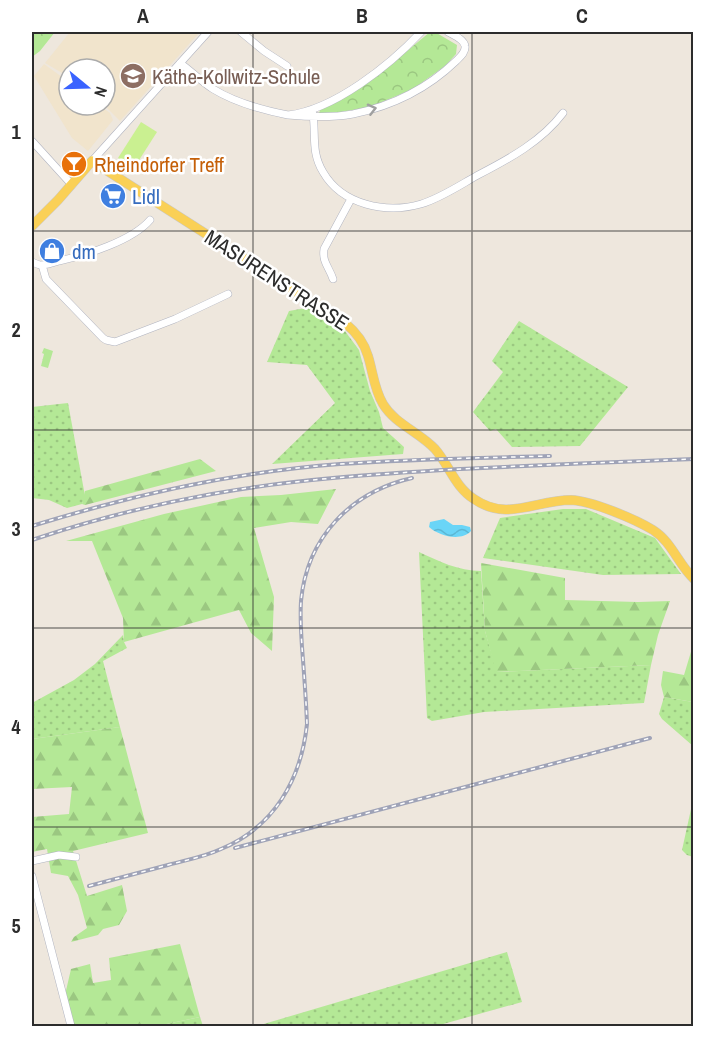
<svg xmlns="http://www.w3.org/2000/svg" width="725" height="1058" viewBox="0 0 725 1058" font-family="'Archivo Narrow',sans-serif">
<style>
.education{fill:#f1e4cc}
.grass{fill:url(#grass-dots)}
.forest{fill:url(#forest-firs)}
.park{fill:url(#park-crowns)}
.pitch{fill:#caf091}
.water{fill:url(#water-waves)}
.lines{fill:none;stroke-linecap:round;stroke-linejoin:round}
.minor-casing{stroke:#b1b4c0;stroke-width:8}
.major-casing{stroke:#c8c8c8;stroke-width:10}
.minor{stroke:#fff;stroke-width:7}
.major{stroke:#fad056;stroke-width:9}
.rail-casing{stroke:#9fa3b7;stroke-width:4}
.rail{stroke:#fff;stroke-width:1.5;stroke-dasharray:4.5;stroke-linecap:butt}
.oneway{stroke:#a0a0a0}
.grid{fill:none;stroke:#2c2c2c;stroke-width:1.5;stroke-opacity:0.55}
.labels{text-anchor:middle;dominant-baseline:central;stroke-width:5;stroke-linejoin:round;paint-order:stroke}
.education-label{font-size:21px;fill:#785e54;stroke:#fff;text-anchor:start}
.food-label{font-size:21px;fill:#c56008;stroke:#fff;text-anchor:start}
.shop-label{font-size:21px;fill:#366cbe;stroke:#fff;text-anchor:start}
.street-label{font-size:21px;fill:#2c2c2c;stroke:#fff}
.neatline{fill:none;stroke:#2c2c2c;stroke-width:2}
.grid-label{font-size:20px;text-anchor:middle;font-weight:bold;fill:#2c2c2c}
</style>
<defs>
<pattern id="grass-dots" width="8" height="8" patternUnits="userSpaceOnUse" patternTransform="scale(1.5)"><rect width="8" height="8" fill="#b4e896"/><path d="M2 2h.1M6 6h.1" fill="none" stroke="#9bc781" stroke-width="1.8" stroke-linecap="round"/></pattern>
<pattern id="forest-firs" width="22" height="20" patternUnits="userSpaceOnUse" patternTransform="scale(1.5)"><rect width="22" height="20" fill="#b4e896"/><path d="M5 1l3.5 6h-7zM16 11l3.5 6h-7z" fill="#9bc781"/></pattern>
<pattern id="park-crowns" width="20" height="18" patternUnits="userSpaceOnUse" patternTransform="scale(1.5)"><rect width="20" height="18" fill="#b4e896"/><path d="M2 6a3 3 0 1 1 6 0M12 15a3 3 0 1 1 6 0" fill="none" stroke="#9bc781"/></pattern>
<pattern id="water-waves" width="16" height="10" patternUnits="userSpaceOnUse" patternTransform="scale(1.5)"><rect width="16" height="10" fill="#6ad5f7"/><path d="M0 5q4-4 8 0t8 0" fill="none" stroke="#5cb7d4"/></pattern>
</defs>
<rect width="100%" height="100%" fill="#eee7dd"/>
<path class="education" d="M70,32H197L198,34L120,121L104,105H105V69H69V77L45,63Z
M44,64L69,82V105H91L94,107L96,105H99L110,113L113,120L88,151L72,138L34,76Z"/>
<path class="grass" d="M317,306L342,327L359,350L370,391L379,412L383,428L404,447L403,454L272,464L335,403L307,365L267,362L289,311Z
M519,321L628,387L580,446L512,447L496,429L490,431L473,412L503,372L492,361Z
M68,403L85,496L82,504L67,508L49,500L32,498V407Z
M563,509H586L655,538L681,574L603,575L483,558L500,518Z
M419,552C439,561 458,571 481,571L485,631L497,672L651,665L644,703L484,712L432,721L427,718Z
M123,635L124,642L127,648L103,661L120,727L32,739V703L74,680L95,664Z
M664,697L693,702V746L662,719L659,714Z
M693,800V857L687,855L682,850Z
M507,952L522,1002L436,1026H257Z
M200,1017L203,1026H157Z"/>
<path class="forest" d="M200,459L216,471L85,505L82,504L85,491Z
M336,489L318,524L291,522L254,528L274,597L272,651L251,633L239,610L124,642L123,618L92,541H66L164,514L241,497L281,495Z
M481,563L565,578V600L638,602L670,601L658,635L651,665L496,672L485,631Z
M693,645V702L664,697L661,685L663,671L684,675Z
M120,727L148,833L73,851L87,896L122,885L127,911L119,925L103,929L98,935L71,942L74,937L87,928L78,895L68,876L51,873L47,849L32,852V817L69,814L72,787L32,789V739Z
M180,944L200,1017L157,1026H73L65,995L71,969L90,964L93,983L111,980L109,958Z"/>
<path class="park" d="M32,32H55L40,51L32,57Z
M430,32H435L457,45L456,54L445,66L413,89L370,107L323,115L319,113L321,108L390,65Z
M44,348L53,351L48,368L41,366L44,354L42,353Z"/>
<path class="pitch" d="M141,122L157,132L134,168L118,158Z"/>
<path class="water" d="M444,519L453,525H462L470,527L471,531C461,542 439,536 429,527L430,522Z"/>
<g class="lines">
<g class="minor-casing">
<path id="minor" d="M241,32L264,51L287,66
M421,32C390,65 334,110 288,115C310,117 331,118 353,114C392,106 427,89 456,61C460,57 466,52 465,46C464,39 453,35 448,32
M180,63C191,71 202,82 213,89C236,103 262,110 288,115
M313,114C316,136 311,152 323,172C342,205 386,214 421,204C441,198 460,185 478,175C509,159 542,141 563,113
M32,141L72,185
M92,161L208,32
M32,262C34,263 37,264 40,265C46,265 53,263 59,261C86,255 132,241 150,220
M42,265L46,279L103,338L106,340L115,342L175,319L228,294
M333,279C329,267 322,262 324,249L351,199
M32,861L59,855L76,857
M32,876L71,1026"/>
</g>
<g class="major-casing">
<path id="major" d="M32,226L58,200L92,161L345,323C356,332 364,342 368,356C373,372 374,389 383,404C395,424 419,432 435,449C449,465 455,487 474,499C507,522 536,500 571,500C592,501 635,519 653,530C672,542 678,564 694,579"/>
</g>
<use href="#minor" class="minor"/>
<use href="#major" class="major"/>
<g class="rail-casing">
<path id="rail" d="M32,526C132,495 235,472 340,464C409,459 480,458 550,456
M32,540C91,520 151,505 212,494C294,479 378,474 461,469C539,465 616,462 694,459
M235,848L650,738
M89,886C115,879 142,872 168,865C186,860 204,857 221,849C274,827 301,780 307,724C306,698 304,673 302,647C301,632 300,616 301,601C307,537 351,492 412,478"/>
</g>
<use href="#rail" class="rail"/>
</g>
<defs><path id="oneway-chevron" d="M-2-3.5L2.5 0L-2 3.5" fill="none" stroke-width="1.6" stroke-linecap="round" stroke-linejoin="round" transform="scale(1.5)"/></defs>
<use class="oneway" href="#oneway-chevron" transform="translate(372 109) rotate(-14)"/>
<path class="grid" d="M253,32V1026M472,32V1026M32,231H694M32,430H694M32,628H694M32,827H694"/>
<defs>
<g id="school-disc" transform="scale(1.35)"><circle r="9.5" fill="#8d6e63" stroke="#fff"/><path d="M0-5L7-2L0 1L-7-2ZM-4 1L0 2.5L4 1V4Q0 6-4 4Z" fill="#fff"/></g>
<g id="bar-disc" transform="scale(1.35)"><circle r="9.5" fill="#e8710a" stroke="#fff"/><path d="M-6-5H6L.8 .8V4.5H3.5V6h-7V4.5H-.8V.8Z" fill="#fff"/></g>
<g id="supermarket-disc" transform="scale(1.35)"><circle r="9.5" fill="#3f7fe0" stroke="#fff"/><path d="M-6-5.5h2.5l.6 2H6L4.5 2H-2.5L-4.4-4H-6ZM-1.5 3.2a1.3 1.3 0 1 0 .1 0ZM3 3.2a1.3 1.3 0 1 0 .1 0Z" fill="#fff"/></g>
<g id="shop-disc" transform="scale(1.35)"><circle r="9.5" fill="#3f7fe0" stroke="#fff"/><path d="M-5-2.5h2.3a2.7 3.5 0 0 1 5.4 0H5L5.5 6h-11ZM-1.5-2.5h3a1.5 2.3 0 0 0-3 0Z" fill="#fff"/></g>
</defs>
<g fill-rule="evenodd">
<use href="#school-disc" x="133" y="76"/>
<use href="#bar-disc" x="74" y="164"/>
<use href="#supermarket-disc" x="113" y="196"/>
<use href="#shop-disc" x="52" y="251"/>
</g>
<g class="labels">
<g class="education-label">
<text x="152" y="76">Käthe-Kollwitz-Schule</text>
</g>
<g class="food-label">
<text x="94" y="164">Rheindorfer Treff</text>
</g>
<g class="shop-label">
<text x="132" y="196">Lidl</text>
<text x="72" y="251">dm</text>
</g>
<g class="street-label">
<text transform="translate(277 280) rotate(33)">MASURENSTRASSE</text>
</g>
</g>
<rect width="725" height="1058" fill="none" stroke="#ffffff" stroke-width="66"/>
<g transform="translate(87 87) rotate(109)"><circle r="28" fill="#ffffff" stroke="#ababab" stroke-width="1.5"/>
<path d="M0-4.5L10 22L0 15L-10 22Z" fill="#3a63ff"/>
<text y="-9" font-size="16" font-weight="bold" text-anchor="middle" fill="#2c2c2c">N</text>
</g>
<rect x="33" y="33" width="659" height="992" class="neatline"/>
<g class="grid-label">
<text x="143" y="23">A</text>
<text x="362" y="23">B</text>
<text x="582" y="23">C</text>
<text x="16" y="139">1</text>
<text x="16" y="337">2</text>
<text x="16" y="536">3</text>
<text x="16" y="734">4</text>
<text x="16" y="933">5</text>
</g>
</svg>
